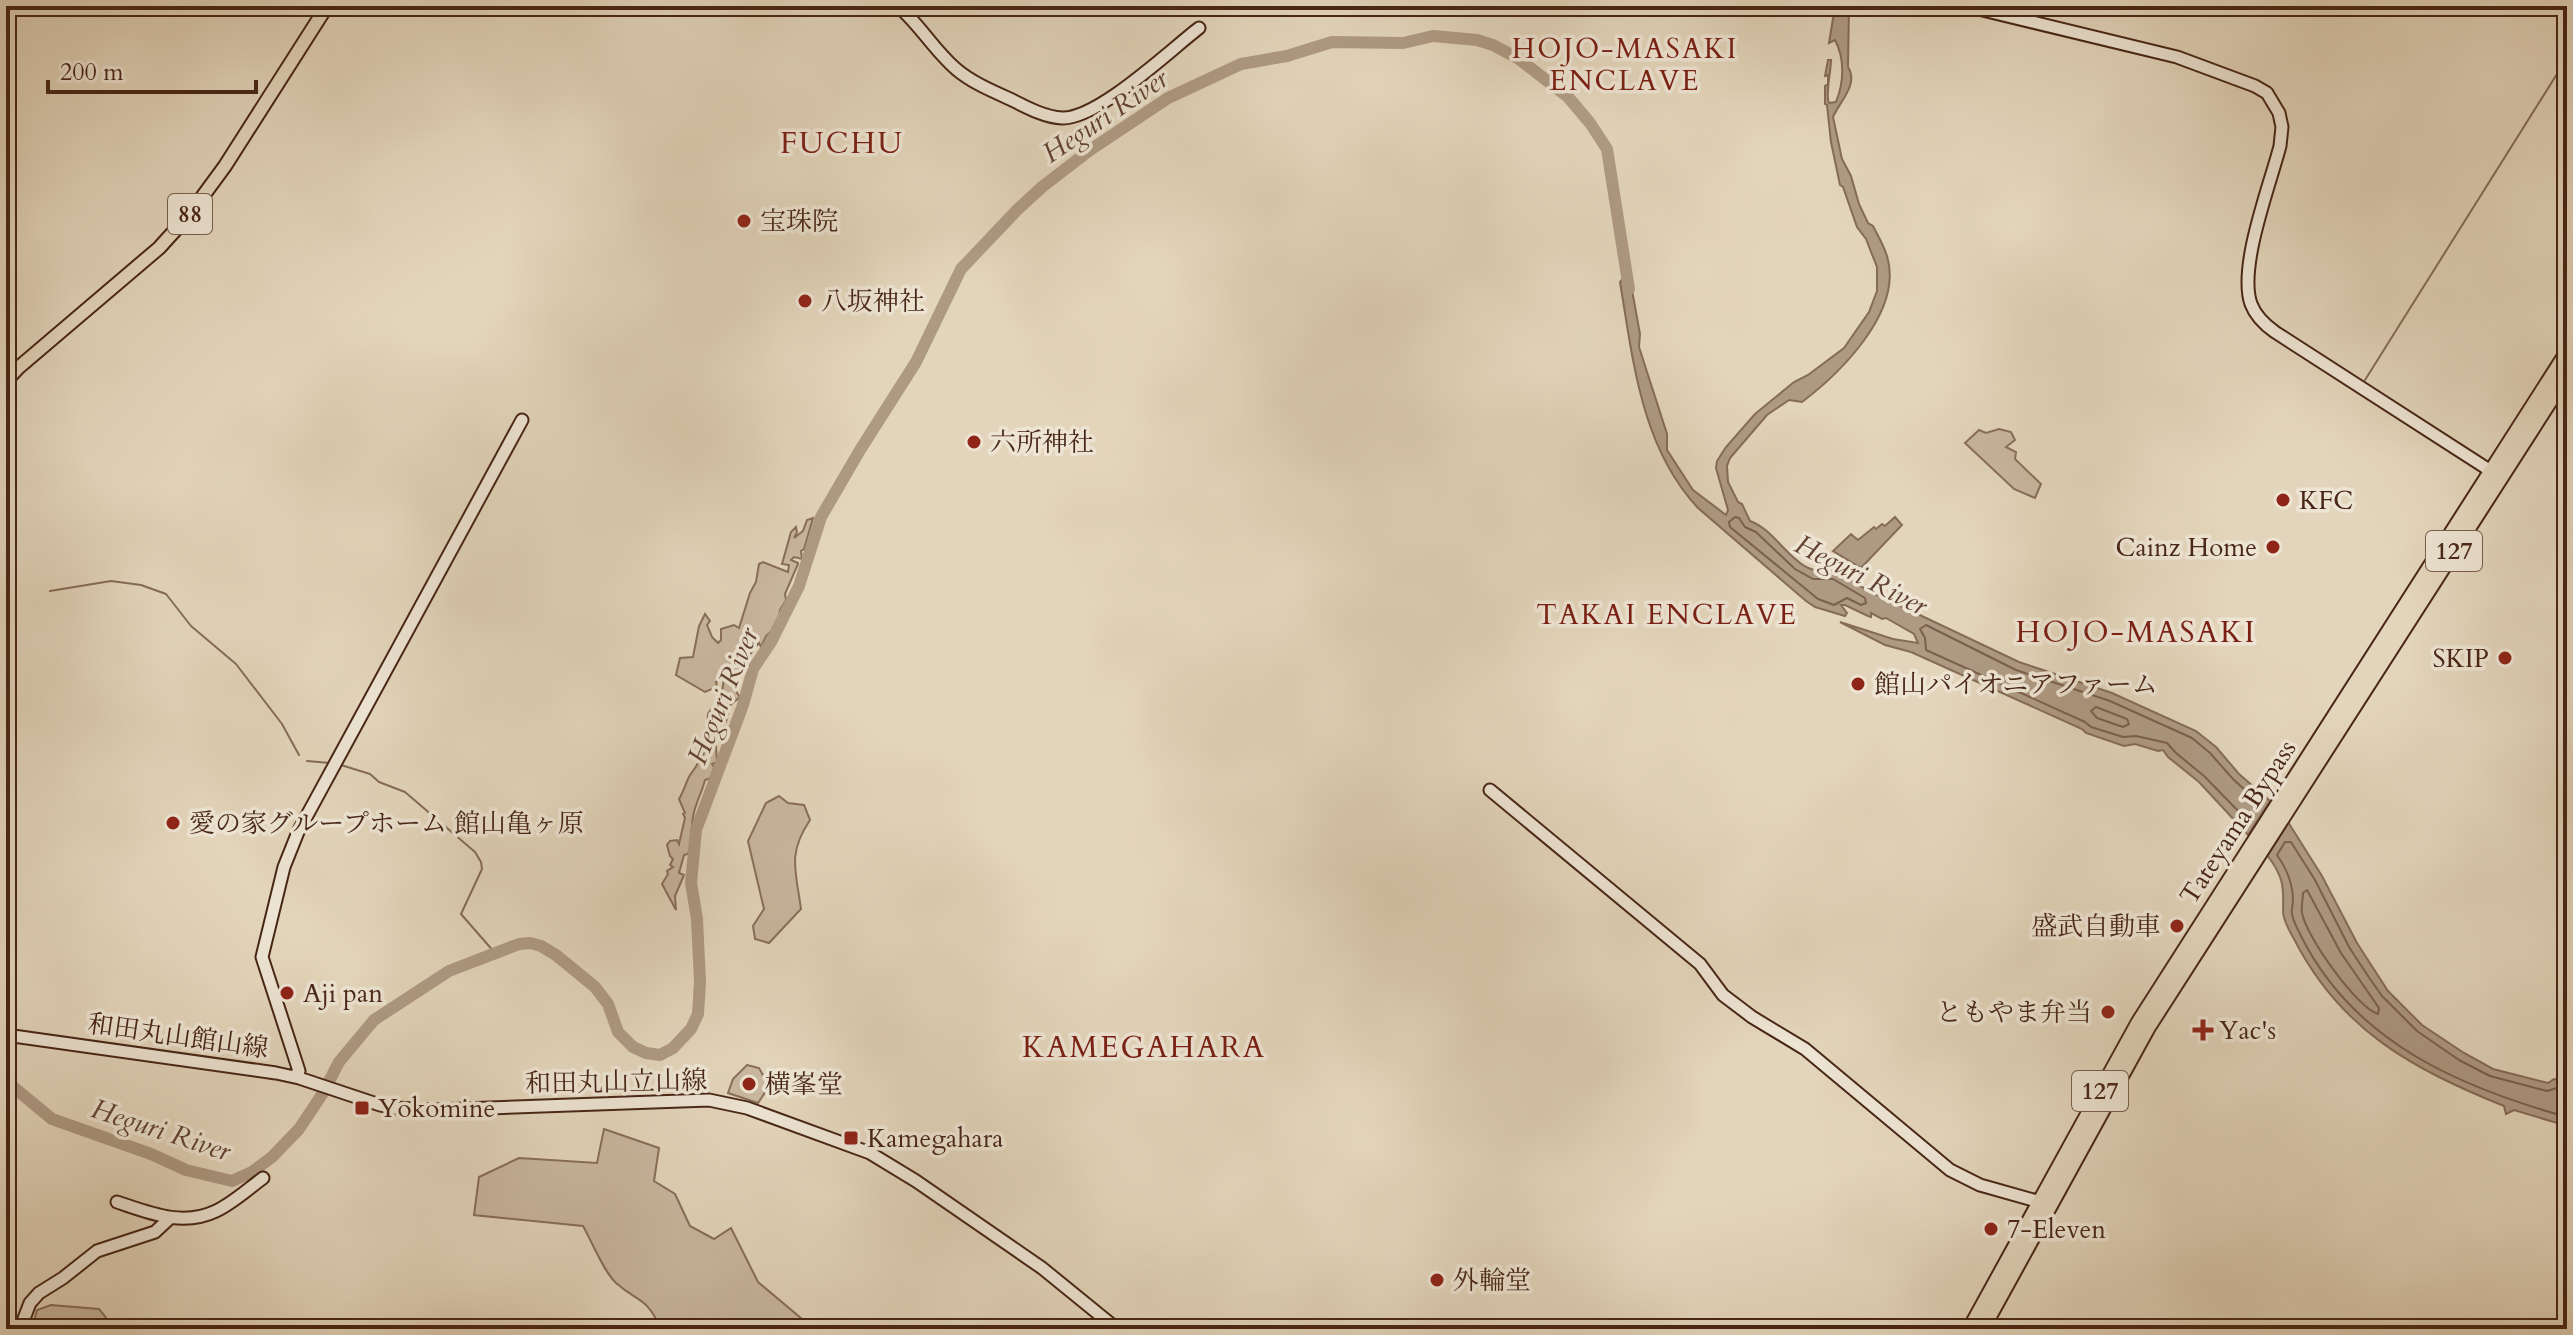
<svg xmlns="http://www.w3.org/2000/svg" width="2573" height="1335" viewBox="0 0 2573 1335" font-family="Cardo,'Noto Serif JP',serif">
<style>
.green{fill:#c9b79f;stroke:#886e5a;stroke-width:2}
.water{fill:#ae9a83;stroke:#856c57;stroke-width:2}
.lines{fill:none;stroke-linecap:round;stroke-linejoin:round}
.shore{stroke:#7b604c;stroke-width:2}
.stream{stroke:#856c57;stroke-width:2}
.river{stroke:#ae9a83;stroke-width:12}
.secondary-casing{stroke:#482616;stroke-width:15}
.primary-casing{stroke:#482616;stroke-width:16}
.highway-casing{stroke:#482616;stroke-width:18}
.secondary{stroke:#ede4d3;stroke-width:11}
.primary{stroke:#e3d5bb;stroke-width:12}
.highway{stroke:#e3d5bb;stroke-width:14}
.poi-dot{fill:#8f2418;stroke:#ede4d3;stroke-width:3}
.labels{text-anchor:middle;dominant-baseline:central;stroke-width:7;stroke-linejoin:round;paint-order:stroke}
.shield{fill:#ede4d3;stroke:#7a5f4f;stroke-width:2}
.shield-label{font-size:24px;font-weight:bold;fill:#482616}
.poi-label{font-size:26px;fill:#482616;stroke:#ede4d3;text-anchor:start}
.street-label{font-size:26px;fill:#482616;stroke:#ede4d3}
.neighbourhood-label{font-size:28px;letter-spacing:2px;fill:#7a1f14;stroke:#ede4d3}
.water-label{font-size:28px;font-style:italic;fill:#624331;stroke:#ede4d3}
.quarter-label{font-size:30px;letter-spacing:2px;fill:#7a1f14;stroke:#ede4d3}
</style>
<rect width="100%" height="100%" fill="#e3d5bb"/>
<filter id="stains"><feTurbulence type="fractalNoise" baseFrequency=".0025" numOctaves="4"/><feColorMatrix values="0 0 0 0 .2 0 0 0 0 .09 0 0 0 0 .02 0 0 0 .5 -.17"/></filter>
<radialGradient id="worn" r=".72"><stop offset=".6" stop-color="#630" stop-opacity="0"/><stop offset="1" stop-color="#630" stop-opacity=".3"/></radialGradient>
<path class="green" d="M1999,429L2011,432L2015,440L2006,447L2016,452L2015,459L2041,484L2035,498L2014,489L1965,443L1979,430L1986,433Z
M813,518L804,549L801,551L802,559L794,557L791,560L798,563V564L785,594L786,600L780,610L778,625L766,636L761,647L759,643L756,646L737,673V693L740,697L729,706L726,722L723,724L729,733L717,742L706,739L708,714L713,706L720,704L724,679L716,682L717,687L705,692L676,675L680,658L693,657L699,626L705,614L710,621L707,625L712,637L718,643L721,640V629L734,625L739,628L750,593L756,582L759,564L763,562L788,572L789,565L782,564L791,532L796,527L797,532L794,538L803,531L807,520Z
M710,742L716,745L717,762L712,764L714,767L711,778L705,780C702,792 695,804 693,817C690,831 695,837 688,854L684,855L679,873L684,875L675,896L676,910L662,884L668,874L667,871L673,867L670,865L673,859L670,856L667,845L670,841L677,840L679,844L685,818L683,814L685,813L679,799C684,791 686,782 690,775C698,765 703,754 710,742Z
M779,796L788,803L804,805L810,820C787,854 796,871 801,909L769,943L755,939L753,926L764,909L748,841L766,803Z
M747,1065L759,1068L767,1082L764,1094L758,1103L728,1093L733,1079Z
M604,1129L659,1148L654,1181L675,1194L690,1226L714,1239L731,1228L758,1282L814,1329H661C646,1296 640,1304 616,1283C604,1272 592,1242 583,1226L474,1215L479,1177L519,1158L597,1163Z
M51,1305L99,1309L115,1329H32L37,1310Z"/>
<path class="water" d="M1835,6H1849L1848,67C1859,84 1840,101 1833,117L1842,159L1851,176L1859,204L1868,223L1873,226C1878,236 1886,249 1888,260C1901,314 1839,374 1802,402L1789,400L1767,415L1730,458L1727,466L1728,482L1738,502L1742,504L1750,521C1781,532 1795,580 1834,570L1869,591L2019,662L2112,693L2196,731L2216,747L2239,774L2270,801L2248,835L2199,782L2168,757L2163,750L2158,751L2135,744L2124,746L2086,733L2082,729L1911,652L1885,645L1840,622L1893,639L1918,643L1914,634L1886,618L1882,619L1871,613V617L1868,616L1845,605H1841L1847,613L1845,616L1815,607L1806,601L1698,508C1641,447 1633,360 1620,282L1627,273L1630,279L1640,334L1639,347L1667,434V450L1693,490L1726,515L1728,510L1716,468L1717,461L1726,447L1755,414L1794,382L1808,375L1844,348L1869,312L1877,291V267L1866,239L1857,227L1843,187L1840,185L1831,142L1827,105L1825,104V86L1828,84V75L1825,76L1828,60H1831C1831,72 1825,95 1829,103L1836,102C1844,82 1845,59 1835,40L1829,43Z
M1895,517L1902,525L1861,568L1833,551L1851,534L1858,540L1874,527L1876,529L1882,524L1885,526Z
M2288,822L2322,876L2357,943L2388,991L2422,1025L2464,1053L2493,1069L2548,1083L2554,1079L2567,1081V1126L2514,1110L2506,1114L2504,1106C2413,1069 2341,1031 2294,939C2290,932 2283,920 2283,911C2284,885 2283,876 2267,855Z"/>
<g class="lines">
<path class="shore" d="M1735,517L1739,518L1745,527L1756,532L1795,569L1813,579H1833L1865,598L1866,603L1861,605L1847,598L1834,605L1818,599L1730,527L1729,522Z
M1926,625L2016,670L2110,701L2192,738L2210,753L2233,779L2257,801L2258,805L2250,817L2245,818L2204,776L2176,753L2167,743L2136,736L2123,737L2091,727L2085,722L1926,650L1925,638L1920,629Z
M2096,707L2127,719L2129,724L2123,727L2097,718L2091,711Z
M2307,890L2341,953L2379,1008L2378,1014C2357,1008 2306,936 2302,913C2301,907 2303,899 2303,893Z
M2567,1089L2557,1088L2547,1091L2490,1076L2459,1060L2417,1031L2382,996L2368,976L2349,947L2315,880L2291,842H2285L2277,855C2287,869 2293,883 2293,901C2293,905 2291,909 2292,913C2292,920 2298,929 2301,936C2354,1042 2459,1087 2567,1117"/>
<path class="stream" d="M2000,6L2030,13L2038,6
M2365,380L2567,58
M50,591L111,581L141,585L166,594L191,626L236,664L282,724L299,755
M307,761L330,763
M341,765L370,774L379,782L405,792L475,852L481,862L482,869L461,914L495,953"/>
<path class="river" d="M6,1081L52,1119L151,1154L186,1170L232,1181L252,1172L272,1157L299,1129L323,1093L339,1062L374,1020L449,971L519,944L530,943L541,946L556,955L595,987L608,1004L618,1032L633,1047L646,1053L660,1055L673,1048L691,1029L698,1014L700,982L697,919L691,883L696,830L743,705L753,669L771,642L799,586L821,517L860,450L916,362L961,269L1018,209L1042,187L1090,150L1168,98L1241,64L1287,56L1332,42L1403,43L1433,36L1477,40L1493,45L1519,59L1568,97L1590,123L1607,149L1629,289"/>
<g class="secondary-casing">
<path id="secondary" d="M898,6C920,25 934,50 956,69C971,82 992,91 1010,99C1026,107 1044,117 1062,118C1098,119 1169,51 1199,28
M1966,6L2177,57L2255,86L2267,93L2279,113L2282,127L2280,146C2270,185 2238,267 2251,304C2256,317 2265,325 2275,332L2497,475
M1490,790L1700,964L1723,995L1752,1017L1805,1049L1950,1170L1980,1185L2044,1203
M6,1035L276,1073L299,1078L380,1105L395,1108L434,1110L709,1100L747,1108L870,1153L916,1181L1042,1268L1117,1329
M295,1076L299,1071L262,957L284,867L298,832L522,420
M117,1202C150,1213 183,1227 216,1211C233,1203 248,1189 263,1178
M20,1329L30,1303L39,1293L63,1278L97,1251L155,1232L170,1218"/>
</g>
<g class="primary-casing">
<path id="primary" d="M6,381L18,368L159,248L189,215L225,166L327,6"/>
</g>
<g class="highway-casing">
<path id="highway" d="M1970,1329L2139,1022L2567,353
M1982,1329L2148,1027L2567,374"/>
</g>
<use href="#secondary" class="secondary"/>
<use href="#primary" class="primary"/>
<use href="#highway" class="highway"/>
</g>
<g class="poi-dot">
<circle cx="744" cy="221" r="8"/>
<circle cx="805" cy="301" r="8"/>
<circle cx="974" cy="442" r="8"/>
<circle cx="2283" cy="500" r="8"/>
<circle cx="2273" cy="547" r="8"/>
<circle cx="2505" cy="658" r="8"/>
<circle cx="1858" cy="684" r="8"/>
<circle cx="173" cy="823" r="8"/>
<circle cx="2177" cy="926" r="8"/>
<circle cx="287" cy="993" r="8"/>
<circle cx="2108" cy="1012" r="8"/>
<path d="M2199 1018h8v8h8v8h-8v8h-8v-8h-8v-8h8z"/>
<circle cx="749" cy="1084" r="8"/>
<rect x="354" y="1100" width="16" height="16" rx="4"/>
<rect x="843" y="1130" width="16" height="16" rx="4"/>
<circle cx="1991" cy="1229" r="8"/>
<circle cx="1437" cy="1280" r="8"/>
</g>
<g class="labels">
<g class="shield">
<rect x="168" y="194" width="44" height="40" rx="6"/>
<rect x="2426" y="531" width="56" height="40" rx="6"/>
<rect x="2072" y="1071" width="56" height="40" rx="6"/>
</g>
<g class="shield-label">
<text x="190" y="214">88</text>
<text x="2454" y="551">127</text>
<text x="2100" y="1091">127</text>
</g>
<g class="poi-label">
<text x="760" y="221">宝珠院</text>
<text x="821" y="301">八坂神社</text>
<text x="990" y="442">六所神社</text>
<text x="2299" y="500">KFC</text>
<text x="2257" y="547" text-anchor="end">Cainz Home</text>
<text x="2489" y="658" text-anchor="end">SKIP</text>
<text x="1874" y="684">館山パイオニアファーム</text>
<text x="189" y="823">愛の家グループホーム 館山亀ヶ原</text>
<text x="2161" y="926" text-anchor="end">盛武自動車</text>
<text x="303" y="993">Aji pan</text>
<text x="2092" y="1012" text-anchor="end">ともやま弁当</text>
<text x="2219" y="1030">Yac's</text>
<text x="765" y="1084">横峯堂</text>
<text x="378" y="1108">Yokomine</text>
<text x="867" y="1138">Kamegahara</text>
<text x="2007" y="1229">7-Eleven</text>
<text x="1453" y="1280">外輪堂</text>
</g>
<g class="street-label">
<text transform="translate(2238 822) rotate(-57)">Tateyama Bypass</text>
<text transform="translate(178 1036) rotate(8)">和田丸山館山線</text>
<text transform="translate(616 1082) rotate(-1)">和田丸山立山線</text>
</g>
<g class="neighbourhood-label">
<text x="1625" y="49">HOJO-MASAKI<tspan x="1625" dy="32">ENCLAVE</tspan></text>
<text x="1667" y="615">TAKAI ENCLAVE</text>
</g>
<g class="water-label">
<text transform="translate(1105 116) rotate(-34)">Heguri River</text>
<text transform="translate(1861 575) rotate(27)">Heguri River</text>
<text transform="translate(723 696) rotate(-68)">Heguri River</text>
<text transform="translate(161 1130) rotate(18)">Heguri River</text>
</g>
<g class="quarter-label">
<text x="842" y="143">FUCHU</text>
<text x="2136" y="632">HOJO-MASAKI</text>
<text x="1144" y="1047">KAMEGAHARA</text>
</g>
</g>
<rect width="2573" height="1335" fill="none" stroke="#e3d5bb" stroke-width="32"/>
<rect x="8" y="8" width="2557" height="1319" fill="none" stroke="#482616" stroke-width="4"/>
<rect x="16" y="16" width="2541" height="1303" fill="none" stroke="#482616" stroke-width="2"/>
<path d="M48 80v12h208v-12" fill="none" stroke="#482616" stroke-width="4"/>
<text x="60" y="80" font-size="24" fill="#482616" stroke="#ede4d3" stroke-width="6" paint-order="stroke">200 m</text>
<rect width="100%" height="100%" filter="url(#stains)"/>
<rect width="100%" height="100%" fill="url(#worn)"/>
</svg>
